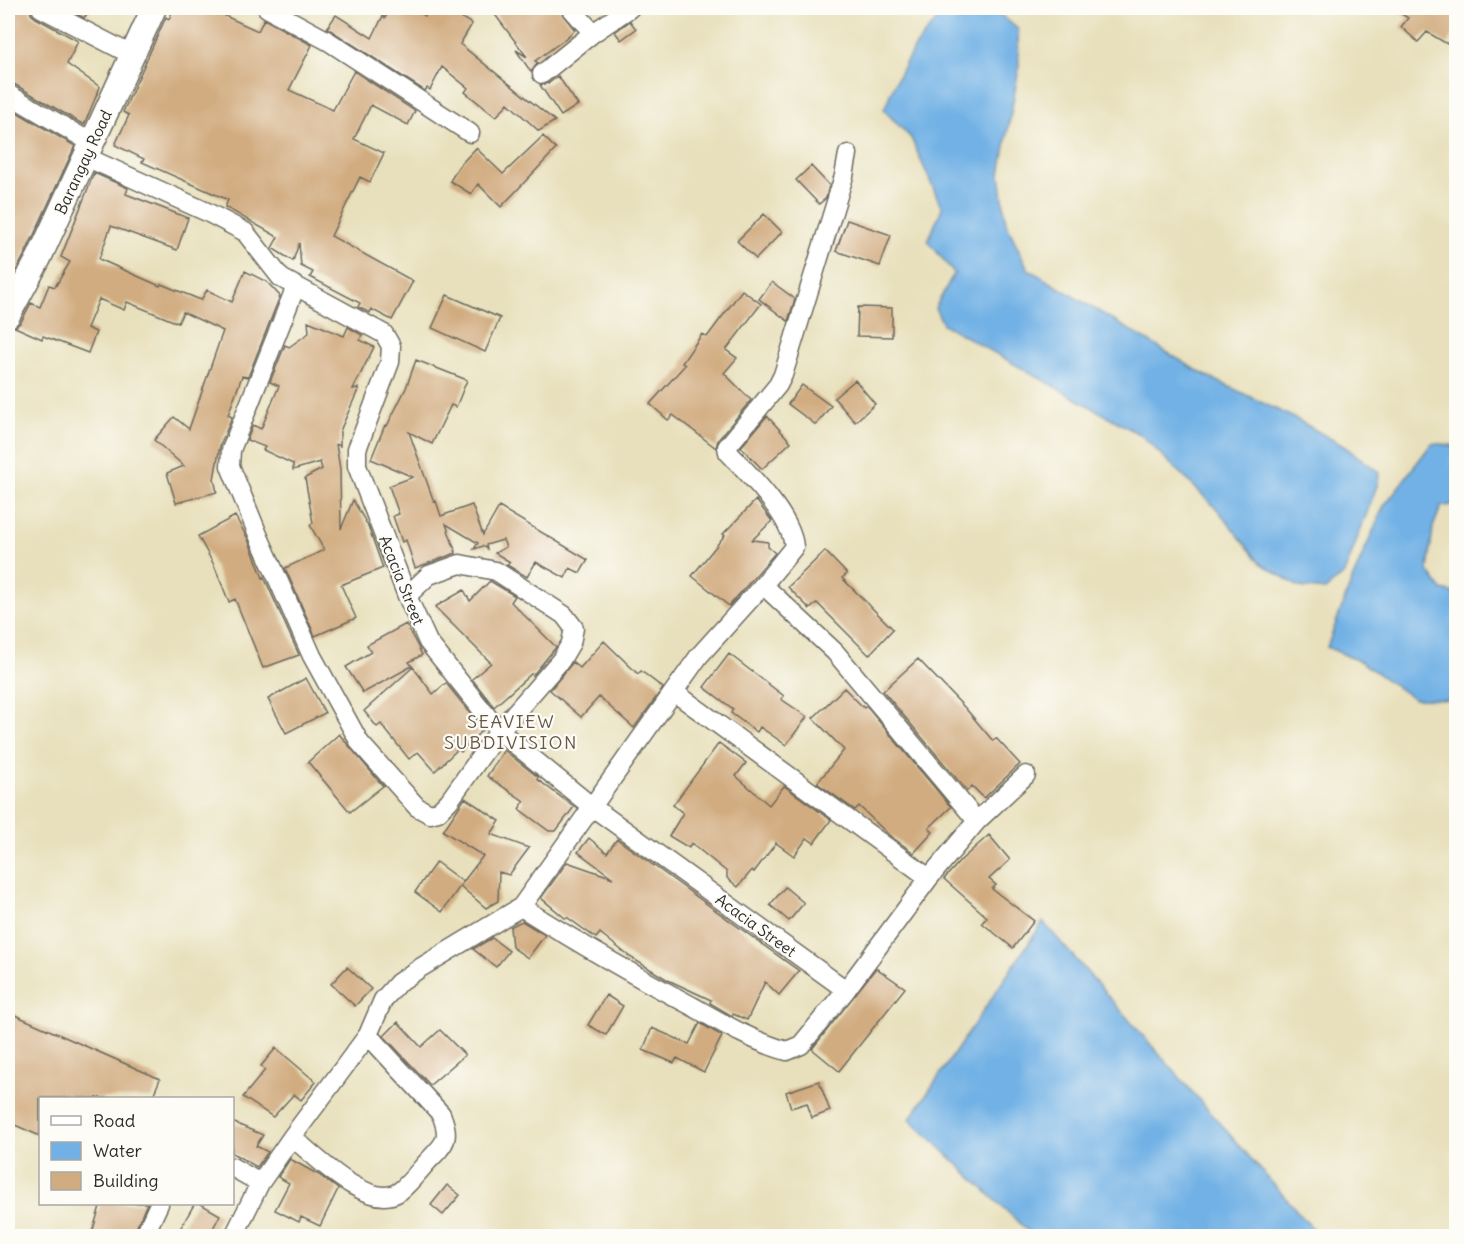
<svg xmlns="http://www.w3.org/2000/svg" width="1464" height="1244" viewBox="0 0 1464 1244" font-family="Delius,sans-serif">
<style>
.water{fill:#71b1e5;stroke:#4e6e88;stroke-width:1.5}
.building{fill:#d1ac80}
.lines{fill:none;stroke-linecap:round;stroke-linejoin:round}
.minor-casing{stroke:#6d6a5e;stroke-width:21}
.tertiary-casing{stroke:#6d6a5e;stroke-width:27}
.minor{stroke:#fff;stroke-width:18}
.tertiary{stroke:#fff;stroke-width:24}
.labels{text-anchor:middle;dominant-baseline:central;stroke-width:4.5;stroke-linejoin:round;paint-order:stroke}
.street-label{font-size:16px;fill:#2b2b2b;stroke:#fdfcf7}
.neighbourhood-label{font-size:18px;letter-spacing:1.5px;fill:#655849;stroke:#fdfcf7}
</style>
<rect width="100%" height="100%" fill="#fdfcf7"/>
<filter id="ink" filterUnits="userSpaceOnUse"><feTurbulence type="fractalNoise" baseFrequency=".0167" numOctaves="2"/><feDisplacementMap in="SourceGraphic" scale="12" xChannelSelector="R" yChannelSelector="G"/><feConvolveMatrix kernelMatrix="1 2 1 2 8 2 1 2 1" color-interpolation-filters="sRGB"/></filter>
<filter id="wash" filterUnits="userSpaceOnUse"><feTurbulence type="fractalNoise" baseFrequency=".008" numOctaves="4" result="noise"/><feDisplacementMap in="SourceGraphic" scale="24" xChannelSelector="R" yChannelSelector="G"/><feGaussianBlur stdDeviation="1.35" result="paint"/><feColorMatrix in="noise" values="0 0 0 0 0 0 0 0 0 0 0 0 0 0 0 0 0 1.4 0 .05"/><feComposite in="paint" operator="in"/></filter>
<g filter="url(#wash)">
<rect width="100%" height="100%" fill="#e8e0bc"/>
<path class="water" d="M949,8H992L1018,29L1019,68L1000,174L1006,223L1028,269L1203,374L1296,419L1345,447L1379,472L1378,483L1344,574L1325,590L1299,587L1260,563L1218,510L1141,435L943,324L935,308L954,273L928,241L942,208L911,138L884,110C899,69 917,38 949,8Z
M1432,443L1456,446V504L1441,507L1433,527L1428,571L1442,590L1456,593V700L1414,699L1361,662L1327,647L1352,580L1384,506Z
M1043,922L1319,1236H1033L910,1119Z"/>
<g id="blocks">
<path class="building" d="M8,8H30L31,14L36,18L78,41L67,64L100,87L84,125L14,84L8,83Z
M65,8H91L84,18Z
M174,8H229L225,16L258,31L264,19L312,45L289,90L333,110L354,71L415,111L408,125L371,105L354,139L384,153L370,182L360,177L331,236L413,281L392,320L371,309L370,313L358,307L360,303L310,277L313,272L301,266L299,243L293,261L272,248L278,237L225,207L228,200L142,162L144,159L115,145L129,115L123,112L166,17L169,19Z
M391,8H413L425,16L430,8H446L472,24L460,44L555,121L539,131L508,103L496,117L465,92L468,88L442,67L430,90L427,88L425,91L327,28L336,15L372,38L383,16L385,18Z
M490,8H559L563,15L575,30L561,42L535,61L538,63L531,72L516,50L527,57Z
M1392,8H1440L1456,18V28L1447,44L1427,32L1418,42L1401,27L1408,18Z
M630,21L636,29L621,40L615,32Z
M558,76L578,105L561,116L540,85L549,83Z
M8,107L75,146L26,252L8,286Z
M543,136L556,149L501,207L478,184L471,194L450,181L459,166L476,148L503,174Z
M811,166L829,185L826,198L819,204L796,180Z
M94,173L128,188L126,194L188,218L177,250L111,226L99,259L160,286L161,284L201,300L207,290L232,302L245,271L267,282L280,296L248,377L242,376L228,415L232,417L220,446L214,479L217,492L176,503L167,473L184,466L154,440L174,417L189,429L223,331L183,312L178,323L127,302L124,310L99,299L87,328L96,332L88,353L43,336L42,339L15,327L21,322L31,303L40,307L49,285L55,287L70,262L61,257Z
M764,214L782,232L756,259L737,241Z
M847,220L891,235L880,266L836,251Z
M772,282L795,299L788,321L759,299Z
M742,290L761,304L726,350L737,358L724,373L751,400L718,440L716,448L673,415L668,420L650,404L685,365L682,363L702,334L707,337Z
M447,295L500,318L485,352L432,328Z
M858,307L892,308V337L857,336Z
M308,321L344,336L348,327L362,335L360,340L374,347L353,389L359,388L340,431V446L336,444L340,469L341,529L353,500L368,526L383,568L341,585L356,618L315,636L285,568L324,550L310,525L313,523L305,478L322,469L320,462L293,470V464L263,450L265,447L247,440L253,425L261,429L279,386L270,382L285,345L289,347L309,333Z
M416,360L467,380L456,407L451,405L432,444L409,432L434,502L436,501L441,516L472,505L483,535L499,507L588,560L580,573L570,568L565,578L536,562L527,577L507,565L510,562L495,553L506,547L503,540L486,545L487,549L483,546L474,549L478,543L446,524L456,553L415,568L406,540L402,542L393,516L399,514L389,486L413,477L371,459L385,425L387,426L406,388Z
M855,380L875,404L855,422L834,398Z
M802,385L831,406L816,425L788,404Z
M767,416L791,442L762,469L741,447Z
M756,500L772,521L752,540L768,542V547L775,553L729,606L692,576L725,535L723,534Z
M235,516L248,539L263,578L264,577L299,655L263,668L235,599L229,602L214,565L198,536Z
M825,551L847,574L842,578L893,629L869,655L817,603L810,609L788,587Z
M490,581L515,596L511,602L556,647L533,675L531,674L494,707L472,679L491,663L435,607L464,590L470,601Z
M406,624L422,655L409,662L412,666L363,693L346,667L371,652L367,645Z
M604,641L638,674L641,671L663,688L634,728L599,697L581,717L550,690L573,662L580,668Z
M729,654L784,696L781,699L807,717L786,745L760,727L757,732L731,713L733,709L704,687Z
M918,659L966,709L993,741L996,738L1020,764L984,798L972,786L967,791L883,691Z
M413,667L433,694L446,683L483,729L461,752L458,749L435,771L418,752L409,759L381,724L377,727L364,711Z
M306,678L325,713L286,733L268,699Z
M844,688L864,708L866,706L951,807L929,828L933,832L914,853L889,835L859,806L855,810L817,783L844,750L813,718Z
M339,734L383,786L350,812L308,762Z
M719,743L746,763L736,776L769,805L784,786L831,820L814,843L807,838L794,856L776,843L754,872L752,870L738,887L727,878V872L691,843L689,848L669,836L683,813L673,805Z
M504,750L538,777L537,779L574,807L556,831H549L519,809L524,801L487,776Z
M465,798L500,821L491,834L529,848L509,875L499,872L498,901L486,908L460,886L483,856L443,831Z
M989,835L1010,860L989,879L996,885L992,889L1034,921L1013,948L982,923L987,917L944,879L962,859Z
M589,838L607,853L617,839L799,971L779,995L765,982L747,1020L733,1014L732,1016L710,1003L711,1000L668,980L630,957L600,933L596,938L568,918H565L541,898L567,862L613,878L578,852Z
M436,862L463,882L442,912L415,892Z
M785,887L804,903L789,921L770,905Z
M522,921L545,935L528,958L512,947L510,927Z
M492,938L509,951L496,967L473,949Z
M347,967L371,989L355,1006L331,984Z
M876,968L905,988L839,1071L812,1049Z
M606,995L623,1006L606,1035L588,1025Z
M8,1012L160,1079L152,1098H40V1136L8,1122Z
M398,1022L421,1047L440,1030L465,1055L430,1085L384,1036Z
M700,1023L722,1036L704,1072L677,1058L674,1063L643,1050L652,1028L689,1044Z
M276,1048L316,1082L301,1100L294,1094L273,1117L243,1097L265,1070L261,1066Z
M819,1081L830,1111L812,1118L807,1103L791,1108L786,1092Z
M232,1122L263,1135L256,1146L268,1152L257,1167L232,1153Z
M290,1159L319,1175L338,1189L320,1226L301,1217L299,1222L275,1210L289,1183L278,1177Z
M447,1185L460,1195L443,1215L431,1205Z
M101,1203H147L133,1236H91Z
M195,1203H199L220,1215L209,1236H193L180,1229Z"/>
</g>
</g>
<g filter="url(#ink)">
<use href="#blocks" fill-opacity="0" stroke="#6d6a5e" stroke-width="1.5"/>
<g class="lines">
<g class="minor-casing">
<path id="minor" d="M41,8L132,55
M267,8L328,41L470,133
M571,8L593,33
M542,74L593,33L630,8
M8,94L92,143
M86,157L207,212L245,232L281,278L384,334L391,346L390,362L357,449V466L407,596L428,642L499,731L591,806L846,990
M296,286L231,450L230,466L259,537L312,656L360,743L417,807L430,814L438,812L449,801L499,731L561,660L571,643L574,628L564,615L496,571L460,564L429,575L407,596
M763,585L794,547C792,517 749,474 728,452L727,447L778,385L783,375L844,176L848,154
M674,692L929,878
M521,907C577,942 633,975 692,1006C722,1023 754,1042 787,1051L801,1045L846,990L929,878L977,821L1026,775
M292,1137C314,1155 370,1213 400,1191C410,1183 419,1171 428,1161C446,1143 451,1138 441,1114L368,1035
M232,1167L260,1183
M144,1236L159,1204
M234,1236L260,1183L292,1137L368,1035L383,1000L398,983L420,968L521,907L699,656L763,585L835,652L977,821"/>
</g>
<g class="tertiary-casing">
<path id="tertiary" d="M8,315L39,258L154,8"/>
</g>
<use href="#minor" class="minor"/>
<use href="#tertiary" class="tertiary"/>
</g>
</g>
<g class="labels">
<g class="street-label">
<text transform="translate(83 162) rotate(-65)">Barangay Road</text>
<text transform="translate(402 580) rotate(68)">Acacia Street</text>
<text transform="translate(756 925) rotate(36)">Acacia Street</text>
</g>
<g class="neighbourhood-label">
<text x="511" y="721">SEAVIEW<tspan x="511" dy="21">SUBDIVISION</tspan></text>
</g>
</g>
<rect width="1464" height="1244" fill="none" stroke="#fdfcf7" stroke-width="30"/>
<rect x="39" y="1097" width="195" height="108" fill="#fdfcf7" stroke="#a9a8a5" stroke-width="1.5"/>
<rect x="51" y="1116" width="30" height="9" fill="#ffffff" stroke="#a9a8a5" stroke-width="1.5"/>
<text x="93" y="1127" font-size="18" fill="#2b2b2b">Road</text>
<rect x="51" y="1142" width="30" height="18" fill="#71b1e5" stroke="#a9a8a5" stroke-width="1.5"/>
<text x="93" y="1157" font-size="18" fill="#2b2b2b">Water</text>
<rect x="51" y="1172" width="30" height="18" fill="#d1ac80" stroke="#a9a8a5" stroke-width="1.5"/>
<text x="93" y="1187" font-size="18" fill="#2b2b2b">Building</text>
</svg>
